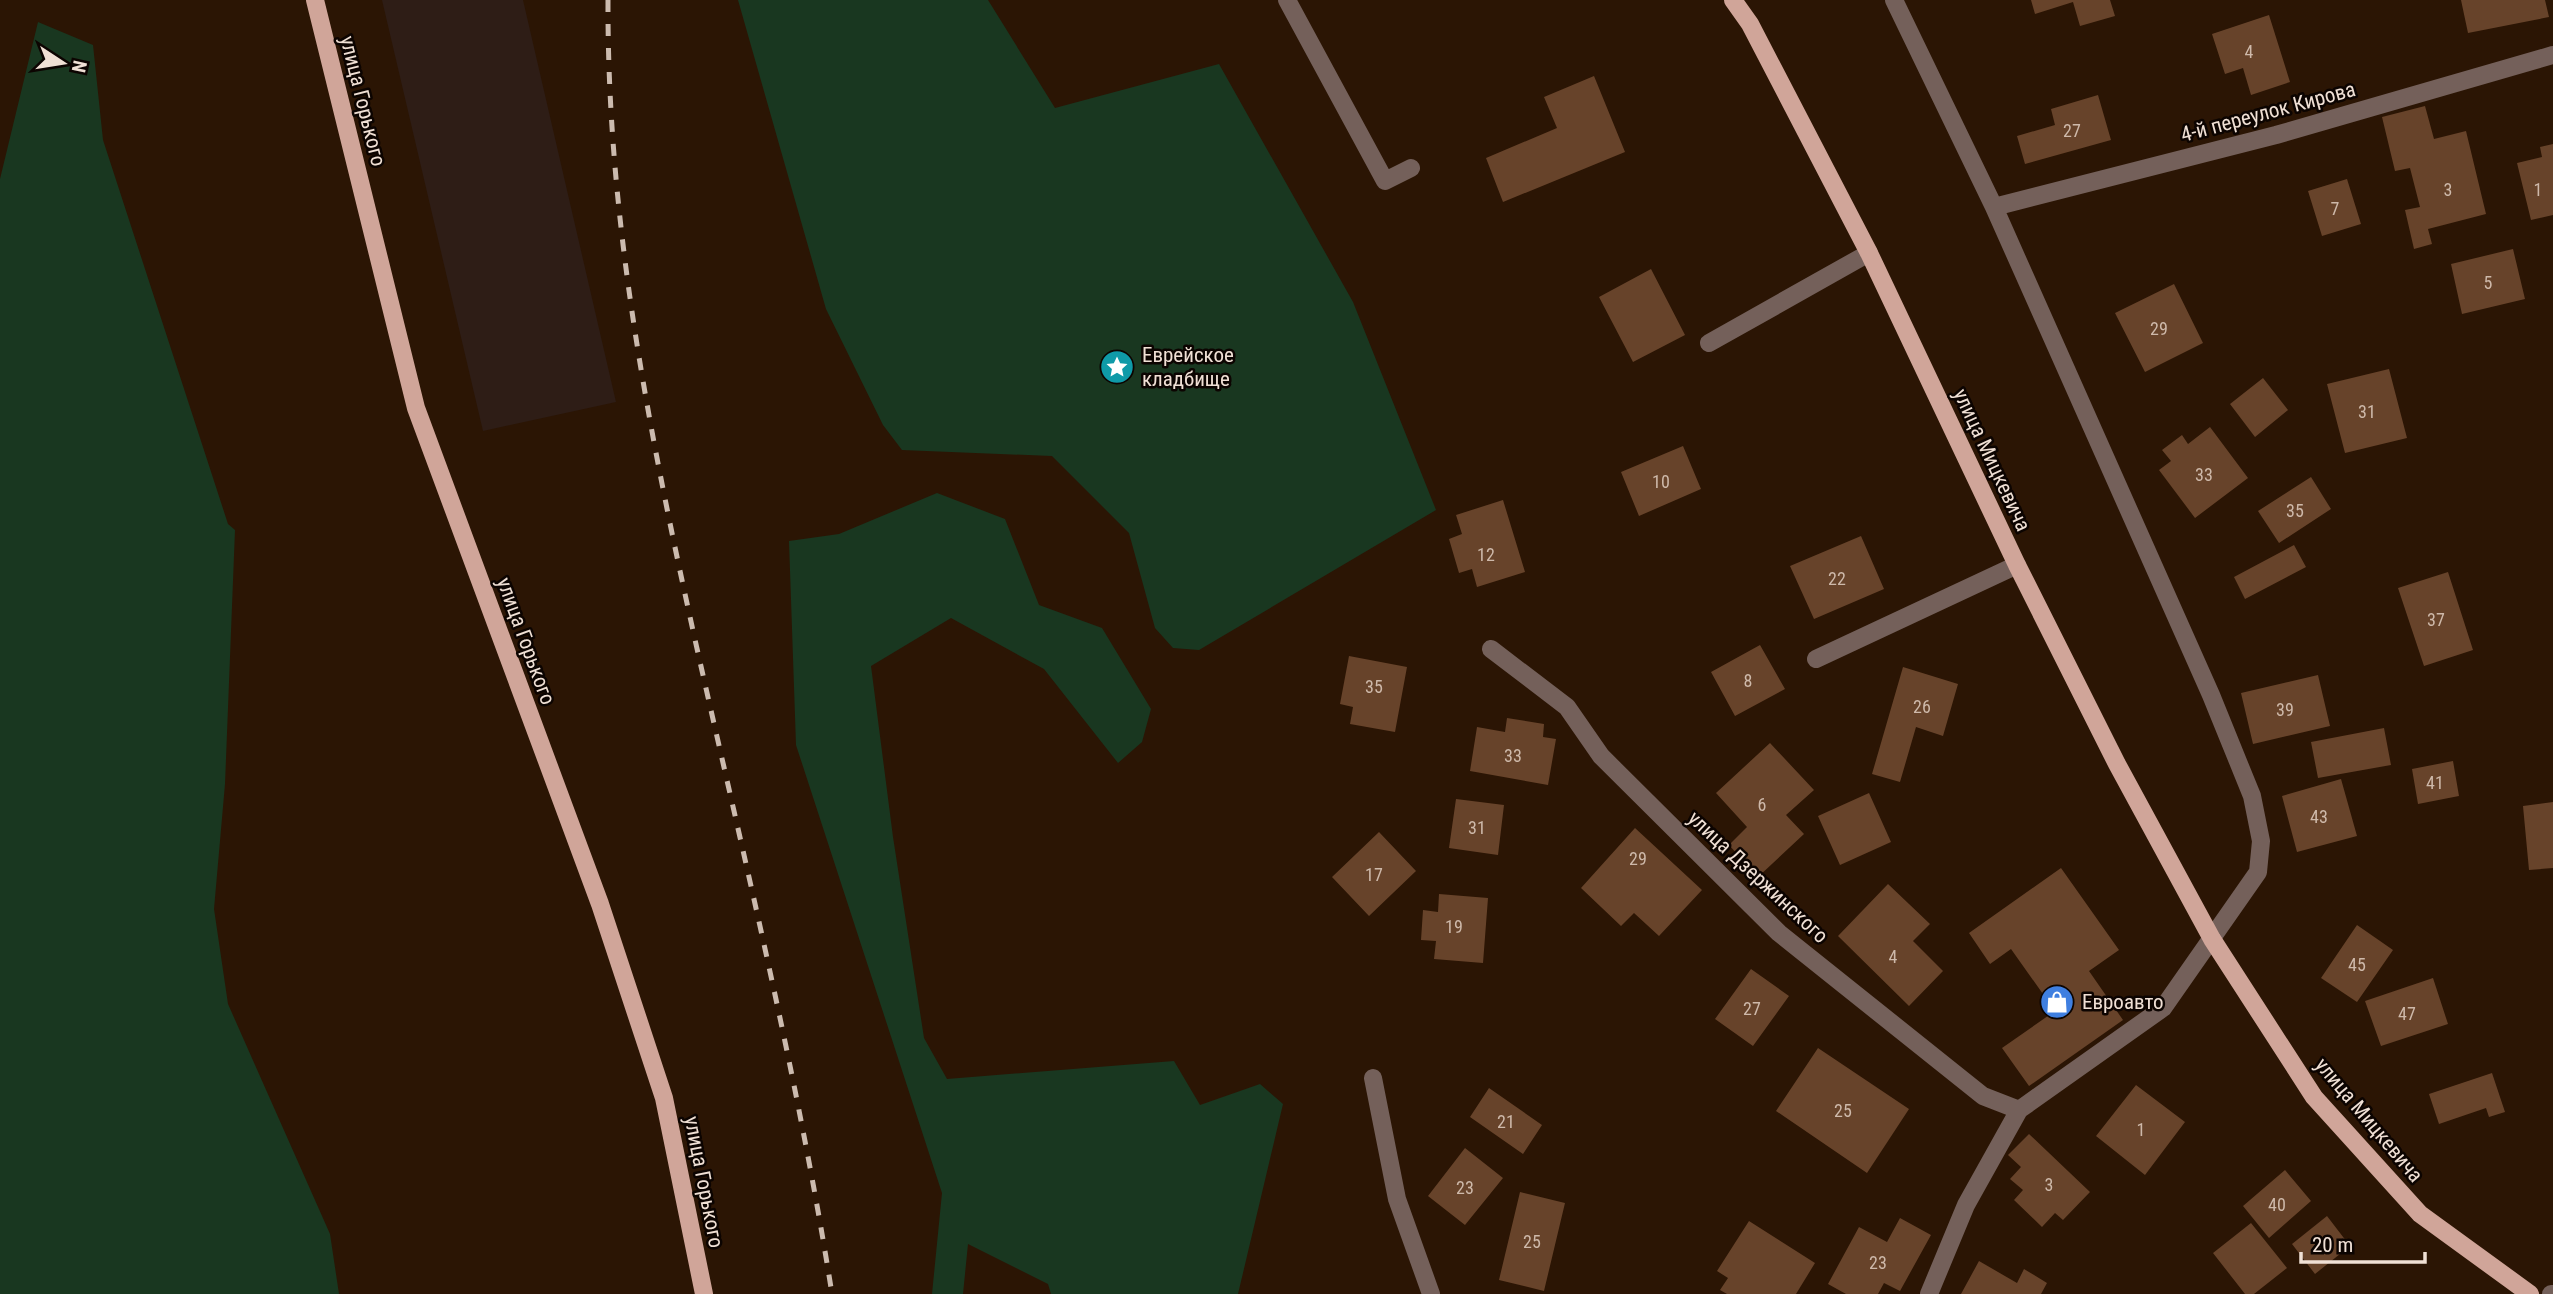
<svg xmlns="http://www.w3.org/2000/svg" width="2553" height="1294" viewBox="0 0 2553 1294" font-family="'Roboto Condensed',sans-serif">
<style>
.commercial{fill:#2e1d16}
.green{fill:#193720}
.building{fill:#67432a}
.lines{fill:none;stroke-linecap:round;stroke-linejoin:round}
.minor{stroke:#74605a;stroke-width:18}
.major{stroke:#d0a599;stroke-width:18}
.rail{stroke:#ccbbaf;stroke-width:5;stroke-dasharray:12 12;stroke-linecap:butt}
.labels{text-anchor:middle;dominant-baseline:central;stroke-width:5;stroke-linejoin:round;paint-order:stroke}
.number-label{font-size:18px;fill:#ceb9aa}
.street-label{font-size:21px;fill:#f0e0d5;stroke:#0c0401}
.poi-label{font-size:21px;fill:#f0e0d5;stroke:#0c0401;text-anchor:start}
</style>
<rect width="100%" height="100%" fill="#2b1504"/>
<path class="commercial" d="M382,0H523L616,402L483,431Z"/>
<path class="green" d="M738,0H988L1055,108L1219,64L1353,302L1436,510L1199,650L1173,648L1155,628L1129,533L1052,456L902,450L883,425L826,309Z
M38,22L93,45L103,140L228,524L235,530L225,784L214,909L228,1004L330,1234L339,1294H0V179Z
M937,493L1005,519L1039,605L1102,628L1151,709L1142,742L1118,763L1044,669L951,618L871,666L893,837L924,1038L947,1079L1174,1061L1200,1105L1260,1084L1283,1104L1238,1294H1051L1048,1284L968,1244L963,1294H932L942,1193L796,745L789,541L839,534Z"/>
<path class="building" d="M2031,0H2110L2115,16L2080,26L2073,2L2035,14Z
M2461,0H2545L2549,17L2468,33Z
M2269,15L2290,82L2251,95L2243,68L2225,74L2212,34Z
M1594,76L1625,152L1503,202L1486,158L1557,128L1544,97Z
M2098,95L2111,140L2025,164L2017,136L2055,125L2051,109Z
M2425,106L2434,139L2466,131L2486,214L2428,229L2432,244L2414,249L2405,210L2420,207L2410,168L2395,171L2382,117Z
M2553,144V215L2531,220L2517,163L2542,157L2540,147Z
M2347,179L2361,224L2322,236L2308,191Z
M2513,249L2525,299L2462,314L2451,264Z
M1651,269L1685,335L1633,362L1599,297Z
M2174,284L2203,343L2145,372L2115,313Z
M2389,369L2407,438L2345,453L2327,384Z
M2263,378L2288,410L2255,437L2230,404Z
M2210,427L2248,478L2195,518L2159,470L2171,461L2162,450L2182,435L2188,444Z
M1683,446L1701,489L1639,516L1621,472Z
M2311,477L2331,509L2279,543L2258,511Z
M1503,500L1525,572L1477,587L1472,569L1459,573L1449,539L1462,534L1456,515Z
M1861,536L1884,589L1814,619L1790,566Z
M2294,545L2306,567L2245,599L2234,577Z
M2448,572L2473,650L2424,666L2398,588Z
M1760,645L1785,689L1735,716L1711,672Z
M1349,656L1407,667L1395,732L1350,724L1353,707L1340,704Z
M1903,667L1958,684L1943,736L1916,727L1900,782L1872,774Z
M2318,675L2330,726L2253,744L2241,693Z
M1507,718L1544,724L1543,737L1556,739L1548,785L1470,771L1477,727L1505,732Z
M2384,728L2391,765L2318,778L2311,742Z
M1770,743L1814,790L1786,815L1804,834L1758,877L1729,845L1747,827L1716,793Z
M2453,761L2459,796L2418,804L2412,769Z
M2341,779L2357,836L2297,852L2282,796Z
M1869,793L1891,842L1840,865L1818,816Z
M1456,799L1504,805L1498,855L1449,848Z
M2553,802V868L2529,870L2523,806Z
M1635,828L1702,890L1659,936L1634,913L1621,926L1581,888Z
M1379,832L1416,871L1369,916L1332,877Z
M2061,868L2119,950L2089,971L2123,1020L2029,1086L2002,1048L2055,1011L2011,949L1990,964L1969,933Z
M1888,884L1930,924L1913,941L1943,971L1909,1006L1838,936Z
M1439,894L1488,898L1483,963L1434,959L1436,941L1421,940L1423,910L1438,912Z
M2357,925L2393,950L2357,1002L2321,978Z
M1751,969L1789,996L1753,1046L1715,1019Z
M2433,978L2448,1024L2381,1046L2365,1001Z
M1818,1048L1909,1109L1867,1173L1776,1111Z
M2492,1073L2505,1112L2489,1117L2486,1108L2439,1124L2429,1094Z
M2136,1085L2185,1122L2145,1175L2096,1136Z
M1489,1088L1542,1125L1523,1154L1470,1117Z
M2029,1134L2090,1192L2063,1220L2055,1213L2042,1227L2014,1200L2023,1190L2010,1179L2021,1167L2008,1155Z
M1465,1148L1503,1178L1465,1225L1428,1196Z
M2285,1170L2311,1201L2269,1238L2243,1206Z
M1520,1192L1565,1203L1544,1291L1499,1280Z
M2327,1216L2350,1246L2315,1274L2292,1244Z
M1900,1218L1931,1235L1900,1291L1884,1283L1878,1294H1846L1828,1284L1859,1227L1887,1242Z
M1749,1221L1815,1263L1796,1294H1727L1720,1290L1728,1278L1717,1271Z
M2251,1223L2287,1268L2254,1294H2245L2213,1253Z
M1979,1261L2017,1283L2024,1269L2047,1283L2041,1294H1961Z"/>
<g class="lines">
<path class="minor" d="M1287,0L1385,181L1411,168
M1894,0L1994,207L2211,695L2252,796L2261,841L2258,872L2163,1008L2019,1110L1966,1205L1929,1294
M1994,207L2276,135L2553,55
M1709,343L1869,253
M1491,649L1567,707L1601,756L1779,933L1983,1096L2019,1110
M1816,659L2017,565
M1373,1078L1397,1199L1431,1294
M2551,1294H2553"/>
<path class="major" d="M315,0L416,408L600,904L664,1098L704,1294
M1733,0L1750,24L1869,253L2017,565L2117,764L2212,939L2314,1097L2420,1214L2530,1294"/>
<path class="rail" d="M608,0C607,222 650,438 698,653C746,866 798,1079 832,1294"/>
</g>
<defs>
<g id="sight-disc" transform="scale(1.75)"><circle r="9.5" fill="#0f9aa8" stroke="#0c0401"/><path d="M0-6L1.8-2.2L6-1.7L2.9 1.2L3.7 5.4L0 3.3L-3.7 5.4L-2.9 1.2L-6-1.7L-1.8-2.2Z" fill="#fff"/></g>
<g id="shop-disc" transform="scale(1.75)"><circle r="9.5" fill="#3f7fe0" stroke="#0c0401"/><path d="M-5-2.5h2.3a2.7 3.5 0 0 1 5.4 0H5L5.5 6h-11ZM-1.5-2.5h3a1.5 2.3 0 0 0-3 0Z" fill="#fff"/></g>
</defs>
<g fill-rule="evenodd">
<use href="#sight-disc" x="1117" y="367"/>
<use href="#shop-disc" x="2057" y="1002"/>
</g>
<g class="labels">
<g class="number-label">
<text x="2249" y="51">4</text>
<text x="2072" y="130">27</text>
<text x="2448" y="189">3</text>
<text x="2538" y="189">1</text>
<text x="2335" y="208">7</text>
<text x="2488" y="282">5</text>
<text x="2159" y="328">29</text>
<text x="2367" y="411">31</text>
<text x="2204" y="474">33</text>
<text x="1661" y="481">10</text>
<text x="2295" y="510">35</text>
<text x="1486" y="554">12</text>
<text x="1837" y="578">22</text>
<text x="2436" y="619">37</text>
<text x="1748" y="680">8</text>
<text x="1374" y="686">35</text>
<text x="1922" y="706">26</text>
<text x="2285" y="709">39</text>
<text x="1513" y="755">33</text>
<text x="2435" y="782">41</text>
<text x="1762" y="804">6</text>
<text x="2319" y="816">43</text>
<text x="1477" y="827">31</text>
<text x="1638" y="858">29</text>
<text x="1374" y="874">17</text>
<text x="1454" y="926">19</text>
<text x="1893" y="956">4</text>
<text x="2357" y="964">45</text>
<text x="1752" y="1008">27</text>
<text x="2407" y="1013">47</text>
<text x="1843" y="1110">25</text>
<text x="1506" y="1121">21</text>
<text x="2141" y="1129">1</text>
<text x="2049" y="1184">3</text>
<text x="1465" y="1187">23</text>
<text x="2277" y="1204">40</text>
<text x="1532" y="1241">25</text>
<text x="1878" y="1262">23</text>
</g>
<g class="street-label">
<text transform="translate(363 101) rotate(76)">улица Горького</text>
<text transform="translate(2268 112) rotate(-15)">4-й переулок Кирова</text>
<text transform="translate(1992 460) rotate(65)">улица Мицкевича</text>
<text transform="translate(526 641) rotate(70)">улица Горького</text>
<text transform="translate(1758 877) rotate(43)">улица Дзержинского</text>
<text transform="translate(2369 1120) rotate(50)">улица Мицкевича</text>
<text transform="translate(704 1182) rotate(79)">улица Горького</text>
</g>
<g class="poi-label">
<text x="1142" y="355">Еврейское<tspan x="1142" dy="24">кладбище</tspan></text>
<text x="2082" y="1002">Евроавто</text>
</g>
</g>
<g transform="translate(63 63) rotate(102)" stroke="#0c0401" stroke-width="5" paint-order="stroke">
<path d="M0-5L12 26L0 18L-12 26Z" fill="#f0e0d5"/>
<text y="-10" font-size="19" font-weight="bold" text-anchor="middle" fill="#f0e0d5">N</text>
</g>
<path d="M2301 1252v10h124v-10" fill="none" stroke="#f0e0d5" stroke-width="3.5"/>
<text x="2312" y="1252" font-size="21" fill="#f0e0d5" stroke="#0c0401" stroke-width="5" paint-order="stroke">20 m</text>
</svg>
